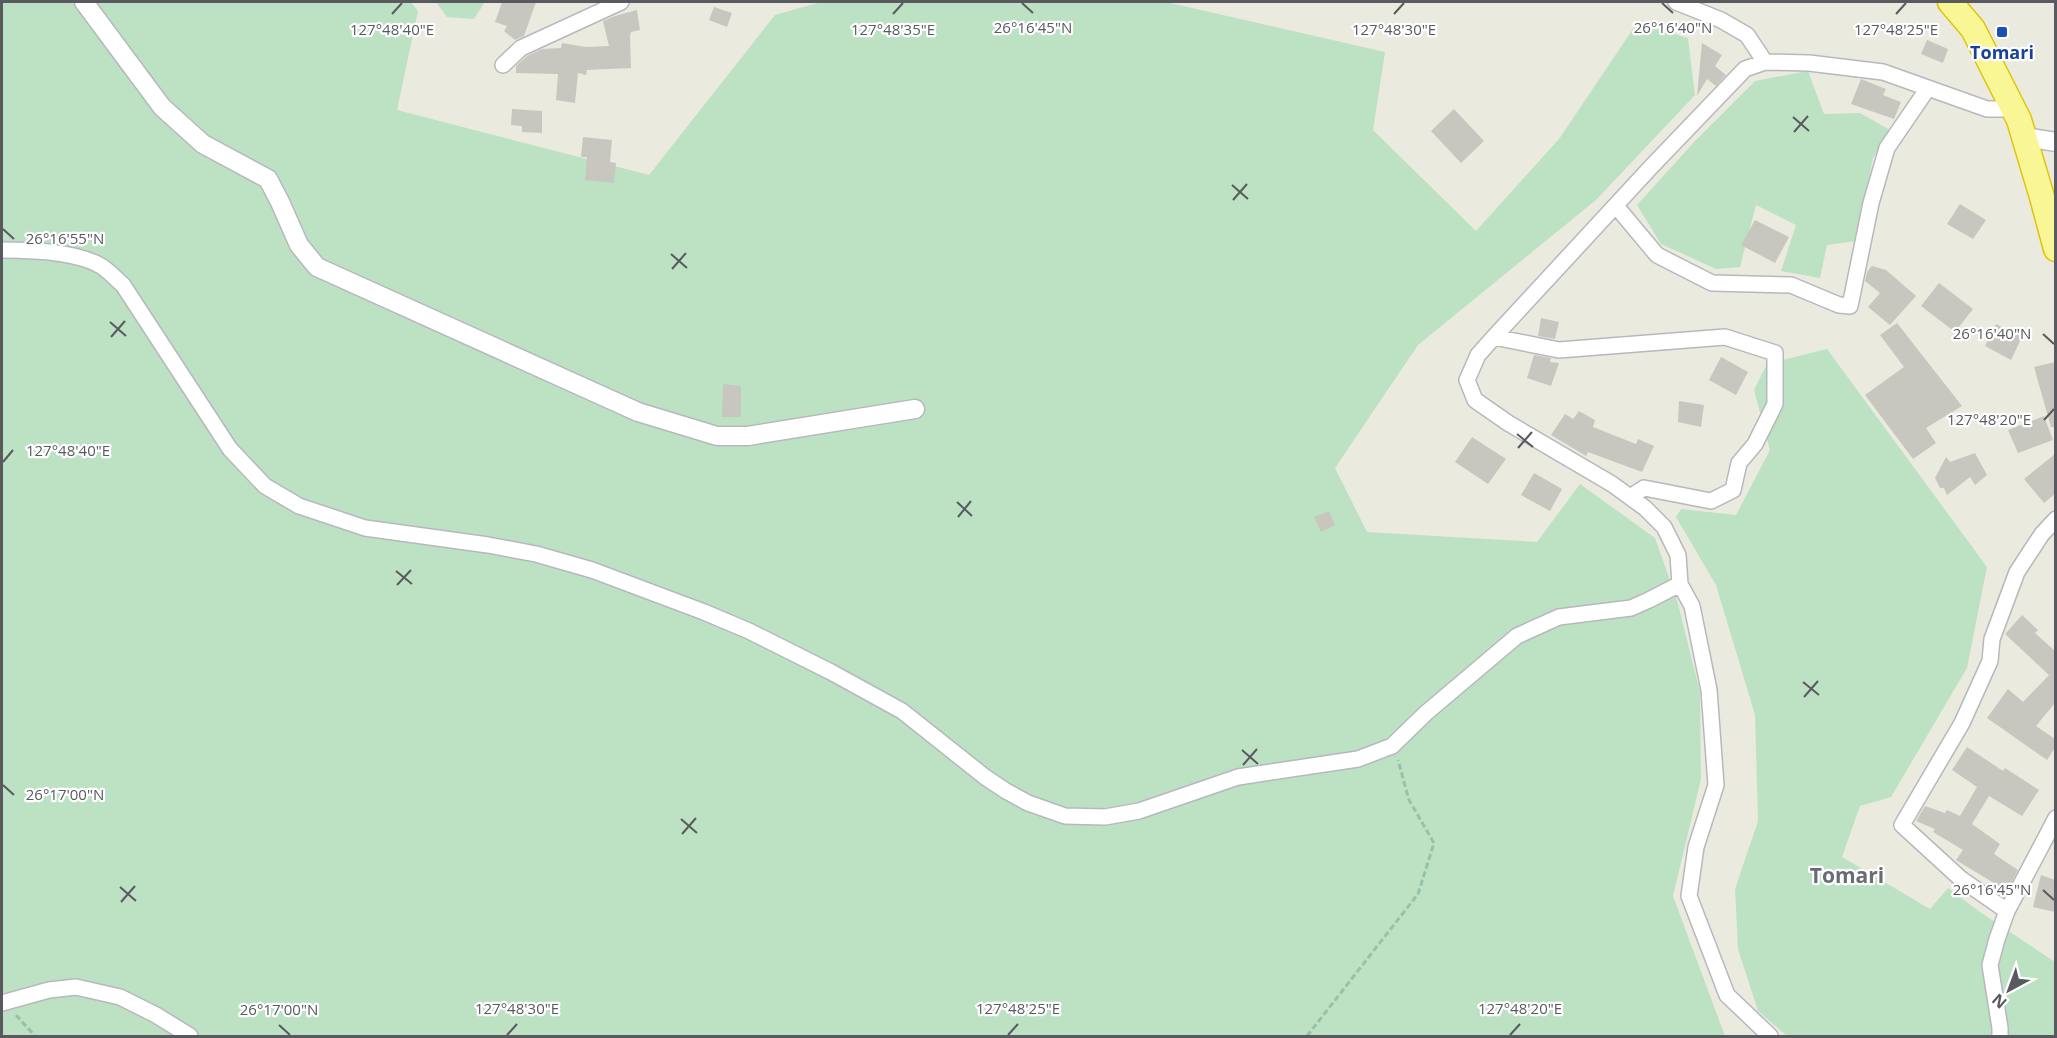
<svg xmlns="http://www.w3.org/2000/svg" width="2057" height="1038" viewBox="0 0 2057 1038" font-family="'Open Sans',sans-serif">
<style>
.green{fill:#bce2c3}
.building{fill:#c8c7bf}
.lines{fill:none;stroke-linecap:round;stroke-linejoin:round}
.minor-casing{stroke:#b7b8be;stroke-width:18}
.tertiary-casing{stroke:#b7b8be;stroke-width:21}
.trunk-casing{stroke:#e1c409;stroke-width:27}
.path{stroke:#95c2aa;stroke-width:3;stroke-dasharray:6 3;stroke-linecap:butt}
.minor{stroke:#fff;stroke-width:15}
.tertiary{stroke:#fff;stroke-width:18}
.trunk{stroke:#f9f696;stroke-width:24}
.ticks{fill:none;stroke:#585a60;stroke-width:2}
.transit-dot{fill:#1a4fb4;stroke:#fff;stroke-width:2}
.labels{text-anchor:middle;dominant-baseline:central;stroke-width:4.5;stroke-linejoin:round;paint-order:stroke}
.transit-label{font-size:18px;font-weight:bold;fill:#164399;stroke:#fff}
.quarter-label{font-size:21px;font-weight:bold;fill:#696c72;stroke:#fff}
.ticks-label{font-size:15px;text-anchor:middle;fill:#585a60;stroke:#fff;stroke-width:4.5;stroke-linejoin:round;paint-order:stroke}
</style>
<rect width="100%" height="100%" fill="#ebeadf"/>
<path class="green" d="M2,2H411L418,11L397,110L649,175L775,15L821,2H1166L1385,52L1373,130L1476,231L1559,139L1637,23L1688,38L1695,95L1596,200L1418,345L1335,468L1367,532L1537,542L1580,484L1655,538L1677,600L1700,692L1701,779L1673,896L1725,1036H2Z
M436,2H485L474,19L447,17Z
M1808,71L1824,114L1860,113L1890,130L1873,158L1856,241L1827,245L1820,278L1781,271L1796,225L1756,205L1740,267L1716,269L1661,244L1637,205L1695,141L1755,81Z
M1827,349L1987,567L1967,668L1891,797L1860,806L1842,857L1930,909L1948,888L1980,912L2055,962V1036H1787L1758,1011L1738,949L1735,889L1758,821L1755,715L1716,585L1676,517L1681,509L1736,515L1770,450L1754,390L1767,364Z"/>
<path class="building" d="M502,2H536L524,36L515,40L504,31L507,26L495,22Z
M714,7L732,13L727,27L709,20Z
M637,10L640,30L631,32L630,36L631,68L587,70L586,75L578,73L575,103L556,100L558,74L516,73V66L527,56L542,49L561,48L562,43L586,47L609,46L603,21L615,16Z
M1927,40L1948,49L1943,63L1921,54Z
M1702,43L1722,55L1715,66L1726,75L1716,86L1707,79L1697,96Z
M1861,79L1886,89L1883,95L1901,102L1894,119L1851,104Z
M512,109L542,111V133L522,132V126L511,125Z
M1454,109L1484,141L1461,163L1431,131Z
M583,137L612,140L610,162L616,163L614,183L585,180L587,157H581Z
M1960,204L1986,220L1973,239L1947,224Z
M1755,220L1789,237L1775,263L1741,245Z
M1872,266L1886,270L1916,296L1890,325L1868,307L1880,293L1865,281L1867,272Z
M1939,283L1973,309L1955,332L1921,306Z
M1541,318L1559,322L1555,339L1538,336Z
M1897,323L1962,406L1926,428L1936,443L1913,459L1865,395L1904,367L1880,335Z
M1996,324L2022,337L2011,360L1985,346Z
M1534,355L1551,358L1550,362L1559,363L1551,386L1527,378Z
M1721,357L1748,372L1736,395L1709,380Z
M2055,362V427H2051L2034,367Z
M723,384L741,386V417H722Z
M1679,401L1704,405L1701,427L1678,422Z
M1579,411L1595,420L1593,427L1636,444L1638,439L1654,446L1642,472L1588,452L1586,456L1551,435L1565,414L1573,419Z
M2044,416L2053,440L2018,453L2008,430Z
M1472,437L1506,459L1488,484L1455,462Z
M1975,453L1987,475L1975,485L1970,477L1947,495L1944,488H1940L1935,478L1946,457L1950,462Z
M2055,454V494L2044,503L2024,479Z
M1534,473L1562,489L1550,511L1521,495Z
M1329,511L1335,525L1321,532L1314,517Z
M2022,615L2038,630L2035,633L2055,651V703L2036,726L2055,739V748L2047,760L1987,718L2008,689L2023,702L2049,675L2005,634Z
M1967,747L2003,771L2005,768L2039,790L2022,816L1989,796L1972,824L2000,844L1994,854L2018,870L2007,891L1956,860L1963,850L1933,832L1935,829L1916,821L1925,806L1945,813L1947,810L1960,816L1977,787L1952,770Z
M2041,875L2055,880V912L2033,907Z"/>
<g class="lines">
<g class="minor-casing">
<path id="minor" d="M1676,2L1721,20L1747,35L1765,62
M503,65L521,48L621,2
M1616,206L1657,255L1712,283L1791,285L1839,305L1850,306L1871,203L1887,148L1928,88
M2,250C30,250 76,251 101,266C109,271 116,279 123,285L230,449L265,486L299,506L365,528L488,545L536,554L592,570L704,612L749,631L831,672L902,711L985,777L1006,791L1028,803L1065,816L1105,817L1139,811L1238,777L1358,759L1392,746L1426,713L1517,636L1559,617L1631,608L1649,600L1680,584
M1494,337L1559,350L1725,337L1775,353V404L1755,444L1739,463L1733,490L1711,501L1644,488L1630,497
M2007,911L1961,879L1902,825L1962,723L1990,661L1992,639L2017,572L2042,534L2056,519
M2,1003L49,990L76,987L120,997L156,1015L190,1036
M1770,1036L1727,995L1689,896L1696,847L1716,785L1709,690L1692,606L1680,584L1678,555L1664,527L1645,508L1612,484L1508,423L1475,400L1467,380L1478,355L1494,337L1651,167L1745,69L1765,62L1809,63L1883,72L1987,109H2014
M2000,1036V1028L1990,965L1997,939L2007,911L2056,818"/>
</g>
<g class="tertiary-casing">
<path id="tertiary" d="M84,2L162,107L203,144L268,179L280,202L299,245L317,267L638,412L717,436H748L915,409
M2025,137L2056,142"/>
</g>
<g class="trunk-casing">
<path id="trunk" d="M1950,2L1973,29L2019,120L2042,197L2056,249"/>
</g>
<path class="path" d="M16,1015L35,1036
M1307,1036L1418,894L1434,843L1409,800L1398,760"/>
<use href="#minor" class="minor"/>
<use href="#tertiary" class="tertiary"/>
<use href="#trunk" class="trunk"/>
</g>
<path class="ticks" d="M1022,3L1033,13M1662,3L1673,13M392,14L402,3M893,14L903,3M1394,14L1404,3M1896,14L1906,3M1793,117L1809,131M1794,132L1808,116M1232,185L1248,199M1233,200L1247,184M3,229L14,239M671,254L687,268M672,269L686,253M110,322L126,336M2043,334L2054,344M111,337L125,321M2044,420L2054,409M1517,434L1533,447M1518,448L1532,432M3,462L13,450M957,502L972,516M958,517L971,501M396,571L412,584M397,585L411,570M1803,682L1819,695M1804,697L1818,681M1242,750L1258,764M1243,765L1257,749M3,785L14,795M681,819L697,833M682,834L696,818M120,887L136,901M2043,890L2054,900M121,902L135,886M279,1025L290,1035M507,1035L517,1024M1008,1035L1018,1024M1510,1035L1520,1024"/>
<rect class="transit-dot" x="1996" y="26" width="12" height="12" rx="3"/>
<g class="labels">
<g class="transit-label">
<text x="2002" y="52">Tomari</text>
</g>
<g class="quarter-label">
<text x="1847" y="875">Tomari</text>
</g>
</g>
<g class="ticks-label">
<text x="1033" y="33">26°16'45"N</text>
<text x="1673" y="33">26°16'40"N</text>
<text x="392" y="35">127°48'40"E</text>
<text x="893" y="35">127°48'35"E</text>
<text x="1394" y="35">127°48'30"E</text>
<text x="1896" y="35">127°48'25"E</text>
<text x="65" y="244">26°16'55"N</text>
<text x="1992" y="339">26°16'40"N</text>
<text x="1989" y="425">127°48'20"E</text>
<text x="68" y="456">127°48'40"E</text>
<text x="65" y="800">26°17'00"N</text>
<text x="1992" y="895">26°16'45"N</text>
<text x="517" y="1014">127°48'30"E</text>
<text x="1018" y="1014">127°48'25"E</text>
<text x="1520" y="1014">127°48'20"E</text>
<text x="279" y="1015">26°17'00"N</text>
</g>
<rect width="2057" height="1038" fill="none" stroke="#585a60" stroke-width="6"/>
<g transform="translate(2009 990) rotate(221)" stroke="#ffffff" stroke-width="4.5" paint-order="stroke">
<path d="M0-4.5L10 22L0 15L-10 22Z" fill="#585a60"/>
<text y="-9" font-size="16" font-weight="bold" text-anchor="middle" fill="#585a60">N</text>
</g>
</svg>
